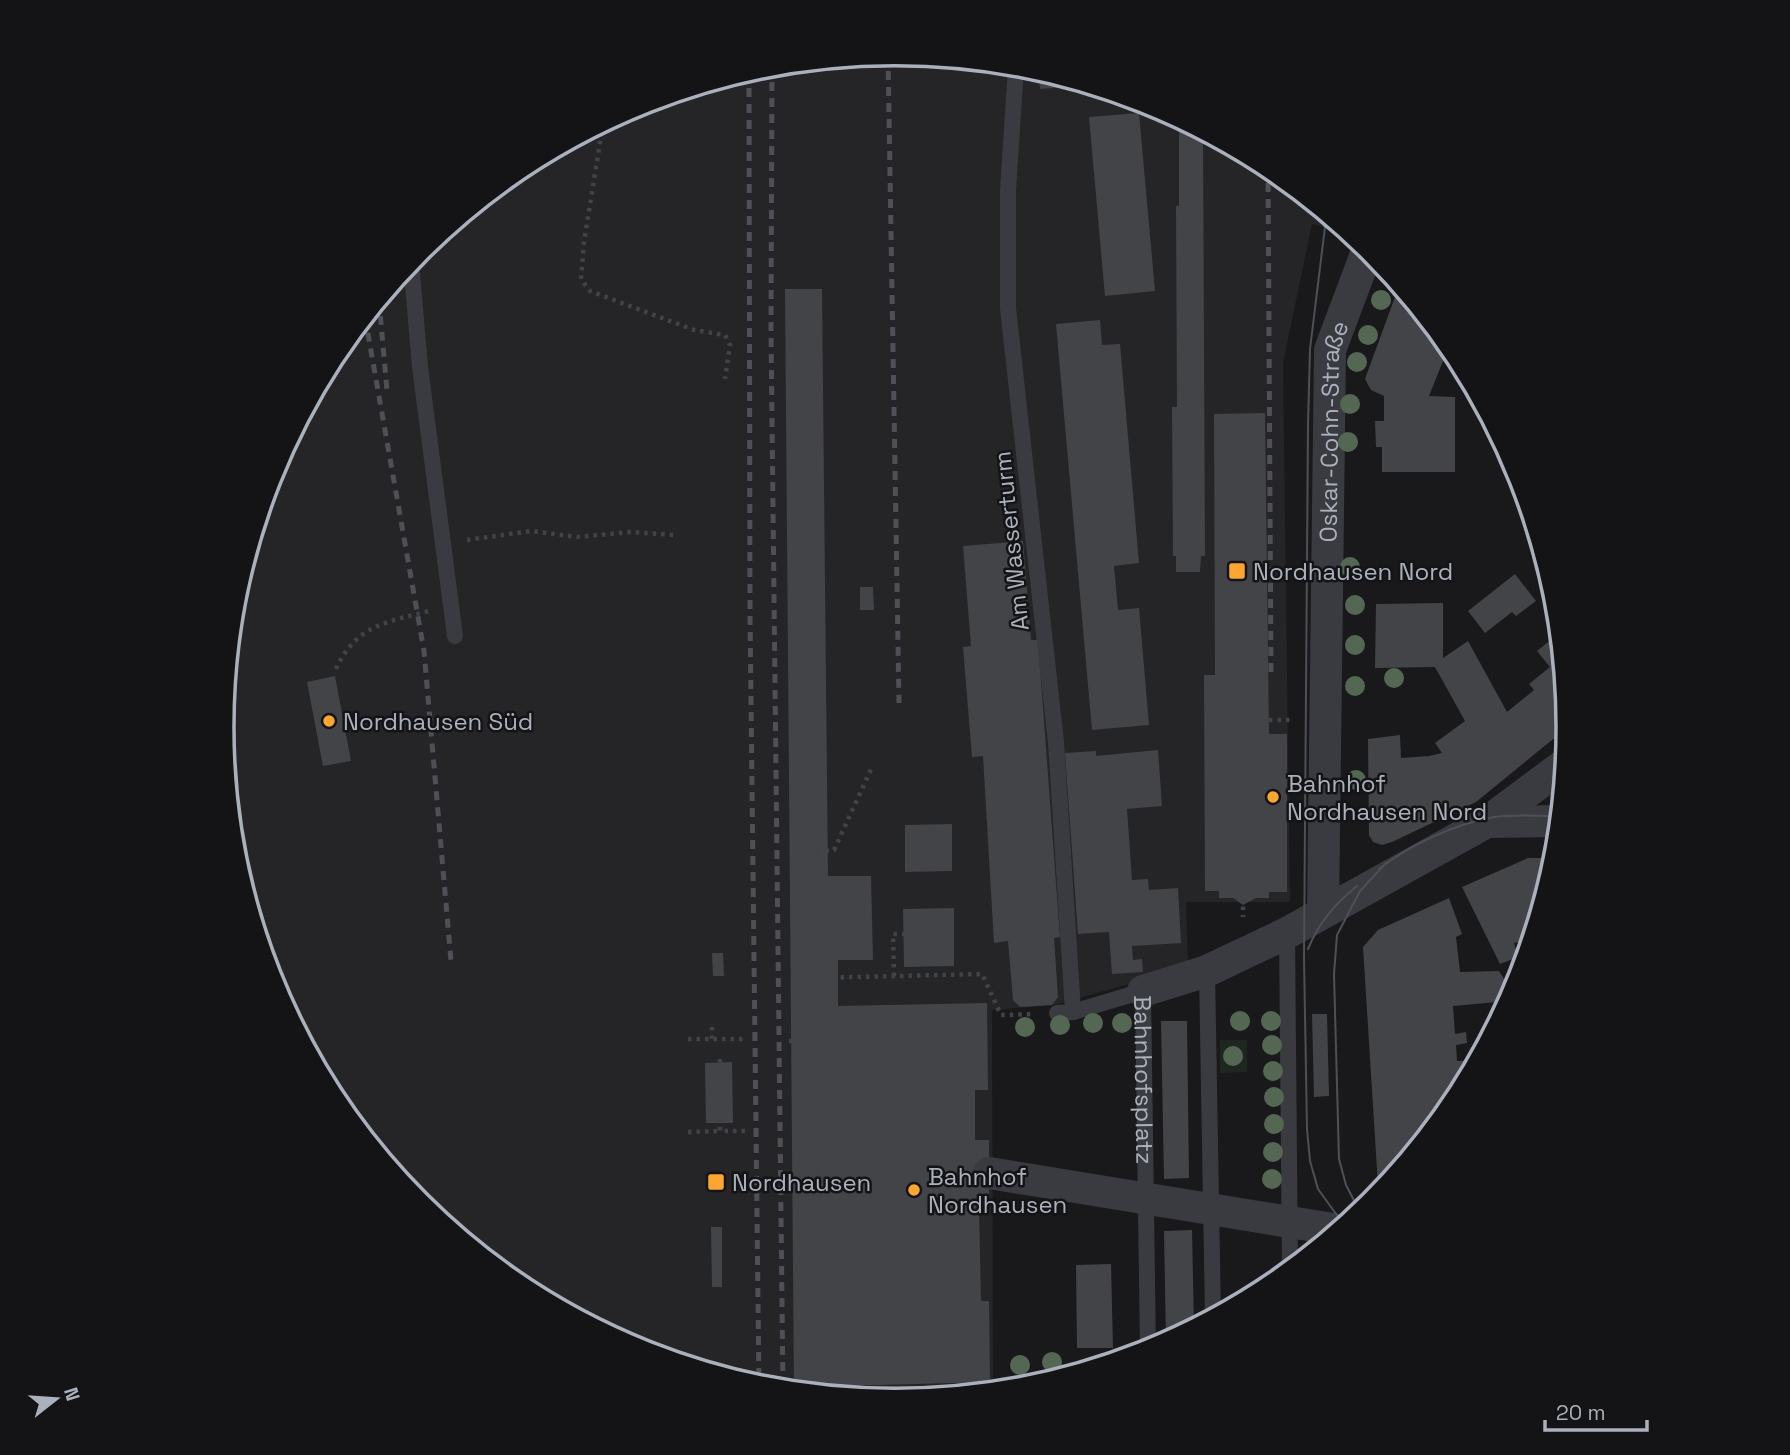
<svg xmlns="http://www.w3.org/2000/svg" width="1790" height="1455" viewBox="0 0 1790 1455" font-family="'Space Grotesk',sans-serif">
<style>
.built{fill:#252528}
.green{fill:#1e271f}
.building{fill:#434448}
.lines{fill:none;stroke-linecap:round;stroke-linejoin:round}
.path{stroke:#404348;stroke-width:4.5;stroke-dasharray:3.5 5;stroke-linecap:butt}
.lane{stroke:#3a3b41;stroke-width:16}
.street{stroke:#3a3b41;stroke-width:32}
.tram{stroke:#4d5056;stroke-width:2}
.rail{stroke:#4d5056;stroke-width:5;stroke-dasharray:9 7;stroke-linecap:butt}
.tree{fill:#536753}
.poi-dot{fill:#fba631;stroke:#141416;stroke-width:2.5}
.labels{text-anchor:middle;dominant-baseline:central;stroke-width:5;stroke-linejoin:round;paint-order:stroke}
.street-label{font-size:24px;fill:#abb1bc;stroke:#141416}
.poi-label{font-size:24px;fill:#abb1bc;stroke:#141416;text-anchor:start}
.rim{fill:none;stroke:#abb1bc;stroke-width:3.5}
</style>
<rect width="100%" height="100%" fill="#19191b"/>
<path class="built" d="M895,54L1027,67L1153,106L1269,168L1339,225L1337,229L1312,224L1283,363L1290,902H1186L1188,967L1055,1005L992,1010L993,1391L895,1401L763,1388L637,1349L521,1287L419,1203L335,1101L273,985L235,858L222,727L235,596L273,469L335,353L419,251L521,167L638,105L764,67Z"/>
<path class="green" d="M1220,1040H1247V1072L1220,1073Z"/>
<path class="building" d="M1039,71L1079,83V86L1040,89Z
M1139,113L1155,291L1105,296L1089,117Z
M1179,119L1203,132L1205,556H1201L1200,572H1176V556H1173L1172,407H1177L1176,206H1179Z
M1399,286L1449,346L1429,396L1455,397V472H1382V447H1376L1375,421H1384V396L1371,390L1365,379Z
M785,289H822L828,876H871L873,960H838V1006L987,1003L988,1090H975V1140H989V1207L979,1208L981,1301H989L990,1382L841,1386V1395L794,1391Z
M1100,320L1102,345L1120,344L1139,563L1114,566L1118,610L1139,608L1149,725L1092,730L1056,324Z
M1265,413L1269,734H1287V892H1269V898H1256L1243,905L1233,898H1219V891H1205L1204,675H1215L1214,414Z
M1023,541L1031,640H1038L1060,937L1054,938L1058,997L1052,1005L1020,1007L1013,1000L1008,941L994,943L983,756L972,757L963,647L971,646L963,546Z
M1515,574L1536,601L1516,616L1512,612L1485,633L1468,611Z
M860,587H873L874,610H860Z
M1443,603V658L1468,641L1507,712L1534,690L1529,684L1550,667L1537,651L1559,633L1568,727L1476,802L1392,842L1382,845L1373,842L1369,835L1368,739L1400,735L1401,758L1429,756L1442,753L1435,743L1465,721L1435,667L1375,668L1376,604Z
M335,676L351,761L323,766L307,682Z
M1158,750L1162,806L1127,809L1132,880L1148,879L1149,890L1178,888L1181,943L1132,946L1133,960L1142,959L1143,972L1112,974L1109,932L1078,934L1065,753L1096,751V756Z
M952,824V871L905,872V825Z
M1528,858H1555L1531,939L1514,943L1518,957L1500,964L1462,887Z
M1449,898L1462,934L1456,937L1460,972L1499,971L1513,993L1508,1001L1453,1006L1455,1034L1466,1032L1467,1043L1456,1045L1457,1061L1477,1060L1455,1102L1383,1189L1378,1185L1363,947L1378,930Z
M954,908V966L904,967L903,909Z
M712,953H723L724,976H713Z
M1312,1014H1327L1329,1096L1314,1097Z
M1161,1021H1187L1189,1178L1164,1179Z
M732,1062L733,1123H706L705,1063Z
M711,1227H722V1287H712Z
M1192,1230L1194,1328L1166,1342L1164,1231Z
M1111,1264L1113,1348H1077L1076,1265Z"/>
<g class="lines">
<path class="path" d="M603,124L584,242L581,279L590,291L694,330L725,335L730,345L725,379
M467,540L531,531L577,537L631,532L674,535
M336,669C356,625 387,622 429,611
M1269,720H1293
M1244,748V745
M1243,898V917
M894,976L893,934H925
M815,978L982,974L1001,1015L1035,1014
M802,1024V1040
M688,1039H746
M712,1039V1025
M789,1041L815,1040
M803,1058V1172H840
M720,1059V1131H746
M688,1132L720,1131
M820,1393L815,851L834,850L873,765"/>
<g class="lane">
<path d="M1016,66L1008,191V308L1056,742L1073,1012"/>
<path d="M411,261L420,367L455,636"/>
<path d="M1287,933L1290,1270"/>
<path d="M1207,971L1213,1317"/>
<path id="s1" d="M1057,1013L1073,1012L1143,991L1148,1351"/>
</g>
<g class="street">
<path d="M1487,822L1559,821"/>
<path id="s2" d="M1323,912L1330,350L1368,249"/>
<path d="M1143,991L1207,971L1287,933L1487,822L1565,764"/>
<path d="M989,1173L1339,1230"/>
</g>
<path class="tram" d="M1325,227L1310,349L1308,425L1304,958L1307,1129L1310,1161L1318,1189L1344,1225
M1379,869C1409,845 1455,824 1494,817C1515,814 1538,816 1560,816
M1308,949C1319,922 1335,904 1357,886
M1360,1212L1346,1185L1339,1159L1334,974L1337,935L1360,891L1386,863"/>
<path class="rail" d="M888,55L899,703
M772,66L771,331L783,1390
M749,72L750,613L759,1386
M1268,167L1271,673
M1325,227L1327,215
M379,300L387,391
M365,317L424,651L451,961"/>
</g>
<g class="tree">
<circle cx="1381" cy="300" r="10"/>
<circle cx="1368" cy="335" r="10"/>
<circle cx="1357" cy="362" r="10"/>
<circle cx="1350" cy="404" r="10"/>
<circle cx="1348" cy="442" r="10"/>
<circle cx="1350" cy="567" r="10"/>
<circle cx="1355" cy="605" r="10"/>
<circle cx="1355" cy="645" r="10"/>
<circle cx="1394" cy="678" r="10"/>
<circle cx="1355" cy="686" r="10"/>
<circle cx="1356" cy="780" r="10"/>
<circle cx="1240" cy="1021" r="10"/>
<circle cx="1271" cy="1021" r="10"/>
<circle cx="1093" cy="1023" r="10"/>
<circle cx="1122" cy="1023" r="10"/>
<circle cx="1060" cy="1025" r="10"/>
<circle cx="1025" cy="1027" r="10"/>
<circle cx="1272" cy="1045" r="10"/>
<circle cx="1233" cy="1056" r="10"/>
<circle cx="1273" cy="1071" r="10"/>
<circle cx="1274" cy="1097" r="10"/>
<circle cx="1274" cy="1124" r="10"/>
<circle cx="1273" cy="1152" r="10"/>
<circle cx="1272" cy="1179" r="10"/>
<circle cx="1052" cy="1362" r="10"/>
<circle cx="1020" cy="1365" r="10"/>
</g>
<g class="poi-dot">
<rect x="1228" y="562" width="18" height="18" rx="3.5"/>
<circle cx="329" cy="721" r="7"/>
<circle cx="1273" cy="797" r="7"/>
<rect x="707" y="1173" width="18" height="18" rx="3.5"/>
<circle cx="914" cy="1190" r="7"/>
</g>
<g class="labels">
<g class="street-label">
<text stroke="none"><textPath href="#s2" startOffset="481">Oskar-Cohn-Straße</textPath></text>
<text transform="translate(1011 541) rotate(-96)">Am Wasserturm</text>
<text stroke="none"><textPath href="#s1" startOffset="178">Bahnhofsplatz</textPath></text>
</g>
<g class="poi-label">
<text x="1253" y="571">Nordhausen Nord</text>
<text x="343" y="721">Nordhausen Süd</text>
<text x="1287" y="783">Bahnhof<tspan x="1287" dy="28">Nordhausen Nord</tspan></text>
<text x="928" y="1176">Bahnhof<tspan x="928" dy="28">Nordhausen</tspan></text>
<text x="732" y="1182">Nordhausen</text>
</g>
</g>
<path d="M0 0H1790V1455H0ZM234 727a661 661 0 1 1 1322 0a661 661 0 1 1-1322 0Z" fill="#141416" fill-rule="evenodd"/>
<path class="rim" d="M234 727a661 661 0 1 1 1322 0a661 661 0 1 1-1322 0Z"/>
<g transform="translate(56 1399) rotate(73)" stroke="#141416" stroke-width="5" paint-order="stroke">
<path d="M0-5L12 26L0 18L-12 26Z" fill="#abb1bc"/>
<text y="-10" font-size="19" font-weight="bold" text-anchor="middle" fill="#abb1bc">N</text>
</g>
<path d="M1545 1420v10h102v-10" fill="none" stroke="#abb1bc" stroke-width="3.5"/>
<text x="1556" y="1420" font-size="21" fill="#abb1bc" stroke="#141416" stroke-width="5" paint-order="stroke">20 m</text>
</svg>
